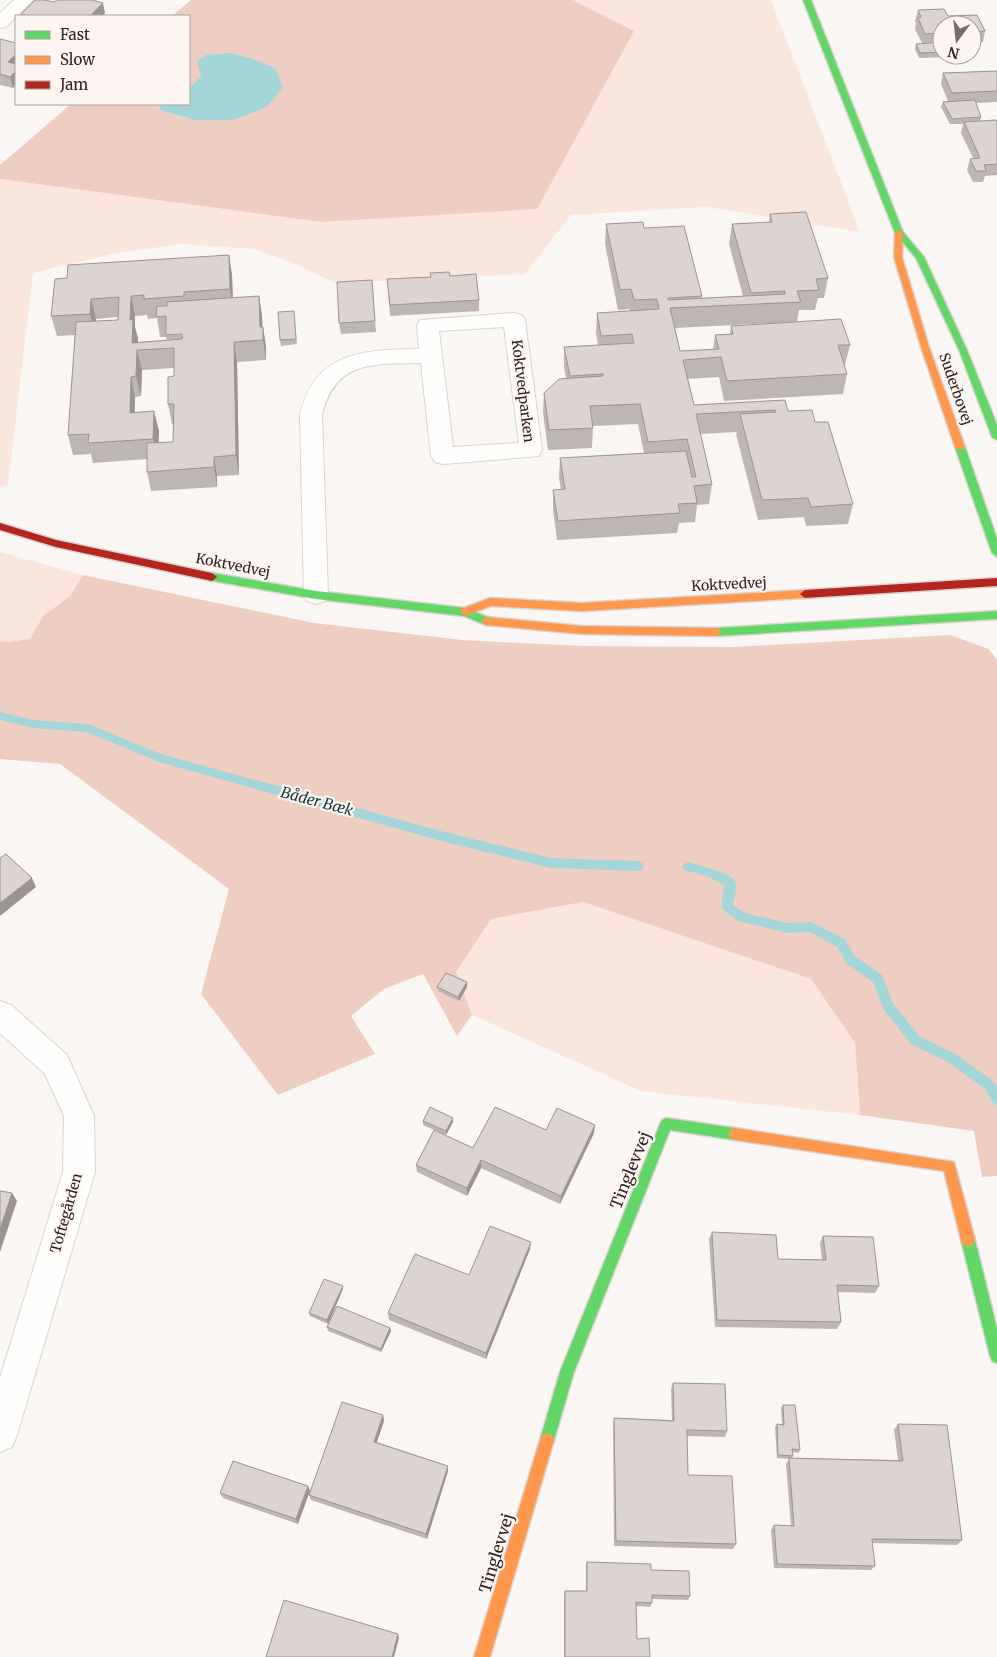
<svg xmlns="http://www.w3.org/2000/svg" width="997" height="1657" viewBox="0 0 997 1657" font-family="Merriweather,serif">
<style>
.green{fill:#fbe6dd}
.forest{fill:#efcec2}
.water{fill:#a4d6d9}
.lines{fill:none;stroke-linecap:round;stroke-linejoin:round}
.stream{fill:#a4d6d9;fill-rule:evenodd}
.street-casing{stroke:#dbd3d0;stroke-width:2}
.fast-casing{stroke:#dbd3d0;stroke-width:3}
.slow-casing{stroke:#dbd3d0;stroke-width:3}
.jam-casing{stroke:#dbd3d0;stroke-width:3}
.street{fill:#fefefd;fill-rule:evenodd}
.fast{fill:#63d668;fill-rule:evenodd}
.slow{fill:#ff974d;fill-rule:evenodd}
.jam{fill:#b3261e;fill-rule:evenodd}
.wall{fill:#beb6b4;fill-rule:evenodd}
.shaded-wall{fill:#9b9492}
.building{fill:#ddd4d1;stroke:#9b9492}
.labels{text-anchor:middle;dominant-baseline:central;stroke-width:4.5;stroke-linejoin:round;paint-order:stroke}
.street-label{font-size:14px;fill:#30231e;stroke:#fcf5f2}
.water-label{font-size:15px;font-style:italic;fill:#13373a;stroke:#fcf5f2}
.near-street-label{font-size:16px;fill:#30231e;stroke:#fcf5f2}
</style>
<rect width="100%" height="100%" fill="#faf6f4"/>
<path class="green" d="M573,0H771L860,232L707,207L571,215L525,274L336,283L295,264L255,249L180,244L112,254L33,273L8,485L0,487V179L321,222Z
M0,552L83,575L70,596L43,616L30,639L8,642L0,641Z
M583,902L811,979L855,1043L860,1115L641,1091L472,1015L456,972L491,919Z"/>
<path class="forest" d="M191,0H573L634,31L537,209L321,222L0,179V165L71,104H159L160,110L194,120L201,76L189,88V16H172Z
M83,575L314,623L462,640L582,646L733,647L950,635L989,649L997,660V1176L982,1177L974,1131L860,1115L855,1043L811,979L583,902L491,919L456,972L472,1015L457,1036L423,974L384,989L351,1016L375,1054L278,1095L201,994L229,889L60,764L0,759V641L8,642L30,639L43,616L70,596Z"/>
<path class="water" d="M229,53L250,58L275,68L283,87L267,107L233,120H194L160,110L159,104H189V88L201,76L197,61L206,55Z"/>
<g class="lines">
<path class="stream" d="M0,712L33,720L88,724L161,754L441,831L551,858L638,861L642,863L644,866L642,869L638,871L551,868L441,841L159,762L87,732L33,728L0,720Z
M688,862C698,865 730,872 735,881C738,887 734,899 733,905L745,913L788,923L811,922L845,939L854,955L882,975L893,1003L919,1036L956,1054L993,1081L997,1087V1105L993,1103L985,1089L948,1062L911,1044L884,1010L873,982L846,963L837,947L810,932L788,933L738,921L723,910L721,907L724,885L707,876L684,870L682,867L684,864Z"/>
<g class="street-casing">
<path id="street" d="M14,0H33L6,27L0,28V13Z
M514,313L522,315L525,320L542,450L539,456L443,464L435,462L431,456L421,363C374,364 335,360 322,415L328,595L325,601L316,604L307,601L304,595L300,415C315,351 363,350 419,349L417,325L420,320ZM504,327L519,443L453,447L439,331Z
M0,1001L11,1005L67,1055L94,1116L95,1172L17,1435L12,1447L0,1452V1378L63,1172L64,1116L45,1074L0,1033Z"/>
</g>
<g class="fast-casing">
<path id="fast" d="M803,0H811L903,232L924,257L967,350L997,425V440L992,437L959,350L916,258L895,233Z
M960,444L965,447L997,539V557L992,553L955,447Z
M212,573L316,591L465,608L490,618L491,621L486,625L464,616L316,599L208,580L207,577Z
M997,611V619L717,636L712,632L717,628Z
M666,1118L735,1128L740,1130L741,1134L740,1138L735,1140L670,1130L574,1372L554,1440L552,1445L547,1447L542,1445L540,1440L560,1372L660,1124L662,1120Z
M968,1234L973,1235L975,1240L997,1329V1363L992,1361L990,1356L961,1240L963,1235Z"/>
</g>
<g class="slow-casing">
<path id="slow" d="M899,230L903,233L902,257L929,347L965,447L963,449H957L955,447L921,347L894,257L895,233Z
M805,590L810,594L805,598L582,611L491,606L465,616L460,612L461,609L490,598L582,603Z
M486,617L582,626L717,628L722,632L717,636L582,634L486,625L481,621Z
M735,1128L954,1162L975,1240L973,1245L968,1246L963,1245L961,1240L944,1171L735,1140L730,1138L729,1134L730,1130Z
M547,1433L552,1435L554,1440L490,1657H474L540,1440L542,1435Z"/>
</g>
<g class="jam-casing">
<path id="jam" d="M0,523L56,540L212,573L217,577L212,581L56,547L0,530Z
M997,578V586L805,598L800,594L805,590Z"/>
</g>
<use href="#street" class="street"/>
<use href="#fast" class="fast"/>
<use href="#slow" class="slow"/>
<use href="#jam" class="jam"/>
</g>
<path class="wall" d="M944,9L948,16L977,15L985,31L983,42H972V25H942V55H950V57L919,58L915,49L916,44L922,43L915,29L916,23L915,21L918,10Z
M0,39L16,43V84L13,88L0,85Z
M997,71V102L976,103L981,117L980,121L997,122V175L985,176L983,182H973L967,170L970,159L973,158L961,133L963,124H950L941,107L943,102L948,101L941,84L943,73Z
M770,214L828,278L824,298H818L815,310H799L797,322L675,328L680,351L713,350L715,335L730,334L731,326L850,345L845,365H844L847,374L843,394L724,401L719,377L688,379L694,405L785,400L788,411L815,422L853,504L848,524L806,526L804,517L758,520L736,434L737,432L700,434L712,484L709,504L697,505L695,522L679,523L677,533L557,540L553,510V490H561L559,478L560,458L644,453L638,424L593,426L592,448L548,450L543,412L544,393L566,378L564,367V347L598,345L596,333L597,313L630,311V309L618,310L605,244L606,224L644,228L702,296V298L743,296L729,244L732,224L769,222Z
M229,255L232,275L233,298L259,296L262,316V327H263L266,347V360L237,362L239,475L217,476V487L151,491L147,472V459L93,463L91,454L73,455L68,435L75,335L57,336L51,316L67,278ZM147,315L148,319L157,318L160,337H166L167,340L137,342L138,339L135,327V316ZM118,317V320L96,321V319ZM174,368V376L168,404L172,424H173V442L158,443L159,431L135,413V397L141,396L142,370Z
M450,276L479,300V311L390,316L387,279Z
M372,280L376,332L341,334L339,323Z
M294,311L297,344L281,346L280,340Z
M467,982V987L459,1001L438,991L437,987Z
M453,1118V1122L446,1135L423,1125V1121Z
M546,1130L594,1133L560,1204L481,1168L467,1196L417,1172L416,1165L473,1148Z
M712,1232L778,1259L822,1260L820,1243L823,1236L879,1286L875,1293L837,1292L841,1322L837,1329L715,1327L709,1239Z
M530,1249L486,1359L389,1320L388,1313Z
M343,1286V1289L328,1324L310,1316L309,1313Z
M327,1327L390,1328L391,1331L381,1352L328,1331Z
M673,1383L727,1431L725,1437L687,1436L688,1475L736,1544L733,1549L614,1546L613,1424L614,1418L672,1420L671,1389Z
M783,1405L800,1450L798,1453L792,1452L793,1456L791,1458L898,1460L894,1430L898,1424L962,1540L957,1545L872,1543L875,1566L871,1570L774,1568L771,1530L774,1525L791,1526L786,1464L789,1459L777,1458L775,1427L777,1424L782,1425L781,1408Z
M383,1415L384,1421L377,1442L448,1466V1471L427,1539L311,1500L309,1495Z
M308,1486L298,1524L223,1498L220,1493Z
M587,1562L651,1570L690,1596L688,1600L652,1599V1603L650,1607L636,1606L637,1639L650,1657H564V1595L565,1591H586V1566Z"/>
<path class="shaded-wall" d="M103,3L105,13L103,16H90Z
M16,54V68L8,62Z
M16,71V84L13,88L10,77Z
M229,255L232,275L233,310L230,289Z
M131,296L135,316V327L138,339L137,363L132,343L130,320Z
M259,296L262,316L263,340L260,327Z
M91,299L96,319L95,334L90,314Z
M263,327L266,347V360L263,340Z
M234,342L237,362L239,475L236,455Z
M137,350L142,370L141,396L136,376Z
M131,377L135,397L134,433L130,413Z
M154,411L159,431L158,459L153,439Z
M214,457L217,476V487L214,467Z
M32,878L36,887L0,916V903Z
M467,982V987L459,1001L458,997Z
M453,1118V1122L446,1135V1131Z
M595,1125L594,1133L560,1204L561,1196Z
M481,1160V1168L467,1196V1188Z
M12,1193L17,1201L0,1252V1229Z
M531,1242L530,1249L486,1359V1353Z
M343,1286V1289L328,1324L327,1320Z
M390,1328L391,1331L381,1352V1349Z
M383,1415L384,1421L375,1447L374,1442Z
M448,1466V1471L427,1539L426,1534Z
M308,1486L310,1491L298,1524L296,1519Z
M398,1634L399,1638L394,1657H392Z"/>
<path class="building" d="M35,0H44L54,2L57,0H92L103,3L90,16H30L21,14Z
M944,9L948,16L977,15L985,31L972,32V25H942V33L925,34L918,18L921,17L918,10Z
M0,39L16,43V54L8,62L16,64V71L10,77L0,74Z
M942,42V52L920,53L916,44Z
M997,71V91L952,93L943,73Z
M975,100L981,117L952,119L943,102Z
M996,120L997,122V164L984,165L986,171H976L970,159L980,158L964,122Z
M806,212L828,278L816,279L819,290L797,291L801,302L670,308L680,351L719,349L715,335L733,334L731,326L841,319L850,345H838L847,374L727,381L721,357L683,360L694,405L785,400L788,411L812,410L815,422H828L853,504L811,507L808,498L762,500L740,414L776,412L775,410L696,414L712,484L694,486L697,503L678,504L680,513L558,521L553,490L565,489L560,458L686,451L692,477H696L687,439L648,442L640,404L590,406L593,428L549,430L544,393L559,379L603,376V374L570,376L564,347L634,343L632,334L601,336L597,313L659,309L657,299L634,300L631,289L620,290L606,224L643,222L644,228L684,226L702,296L668,298V300L785,294V291L751,293L732,224L772,222L770,214Z
M229,255L230,289L184,292V296L144,299V295L131,296L130,320L133,319L132,343L182,339V334L166,335V316L156,317L157,306H167V302L259,296L260,327H263V340L234,342L236,455L214,457V467L147,472V443L173,442L174,404H168V377L174,376V348L137,350L136,376L131,377L130,413L154,411L153,439L88,443L89,434L68,435L76,322L118,320L119,297L91,299L90,314L51,316L55,279L67,278L68,265Z
M449,272L450,276L476,274L479,300L390,305L387,279L431,277L430,273Z
M372,280L375,321L339,323L337,282Z
M294,311L296,339L280,340L278,312Z
M6,854L32,878L0,903V858Z
M446,973L467,982L458,997L437,987Z
M430,1107L453,1118L446,1131L423,1121Z
M495,1107L546,1130L557,1108L595,1125L561,1196L481,1160L467,1188L416,1165L434,1130L473,1148Z
M0,1191L12,1193L0,1229Z
M490,1226L531,1242L486,1353L388,1313L415,1254L469,1275Z
M712,1232L776,1235L778,1259L826,1260L823,1236L873,1237L879,1286L837,1285L841,1322L717,1320Z
M324,1279L343,1286L327,1320L309,1313Z
M337,1306L390,1328L381,1349L327,1327Z
M673,1383L725,1384L727,1431L687,1430L688,1475L732,1476L736,1544L616,1541L614,1418L674,1421Z
M342,1402L383,1415L374,1442L448,1466L426,1534L309,1495Z
M783,1405H795L800,1450L792,1449L793,1456L778,1455L777,1424L784,1425Z
M898,1424L947,1425L962,1540L872,1539L875,1566L777,1564L774,1525L794,1526L789,1458L903,1461Z
M233,1461L308,1486L296,1519L220,1493Z
M587,1562L651,1564V1570L689,1571L690,1596L652,1595V1603L636,1602L637,1639L649,1638L650,1657H565V1591H587Z
M284,1600L398,1634L392,1657H266Z"/>
<g class="labels">
<g class="street-label">
<text transform="translate(956 389) rotate(71)">Suderbovej</text>
<text transform="translate(523 391) rotate(83)">Koktvedparken</text>
<text transform="translate(233 565) rotate(11)">Koktvedvej</text>
<text transform="translate(729 584) rotate(-3)">Koktvedvej</text>
<text transform="translate(66 1213) rotate(-74)">Toftegården</text>
</g>
<g class="water-label">
<text transform="translate(317 801) rotate(15)">Båder Bæk</text>
</g>
<g class="near-street-label">
<text transform="translate(630 1170) rotate(-68)">Tinglevvej</text>
<text transform="translate(496 1553) rotate(-73)">Tinglevvej</text>
</g>
</g>
<rect x="15" y="15" width="175" height="90" fill="#fcf5f2" stroke="#aaa19d"/>
<rect x="25" y="31" width="25" height="8" fill="#63d668" stroke="#aaa19d"/>
<text x="60" y="40" font-size="15" fill="#30231e">Fast</text>
<rect x="25" y="56" width="25" height="8" fill="#ff974d" stroke="#aaa19d"/>
<text x="60" y="65" font-size="15" fill="#30231e">Slow</text>
<rect x="25" y="81" width="25" height="8" fill="#b3261e" stroke="#aaa19d"/>
<text x="60" y="90" font-size="15" fill="#30231e">Jam</text>
<g transform="translate(957 40) rotate(195)"><circle r="24" fill="#fcf5f2" stroke="#aaa19d"/>
<path d="M0-4L9 19L0 12L-9 19Z" fill="#776d69"/>
<text y="-8" font-size="14" font-weight="bold" text-anchor="middle" fill="#30231e">N</text>
</g>
</svg>
